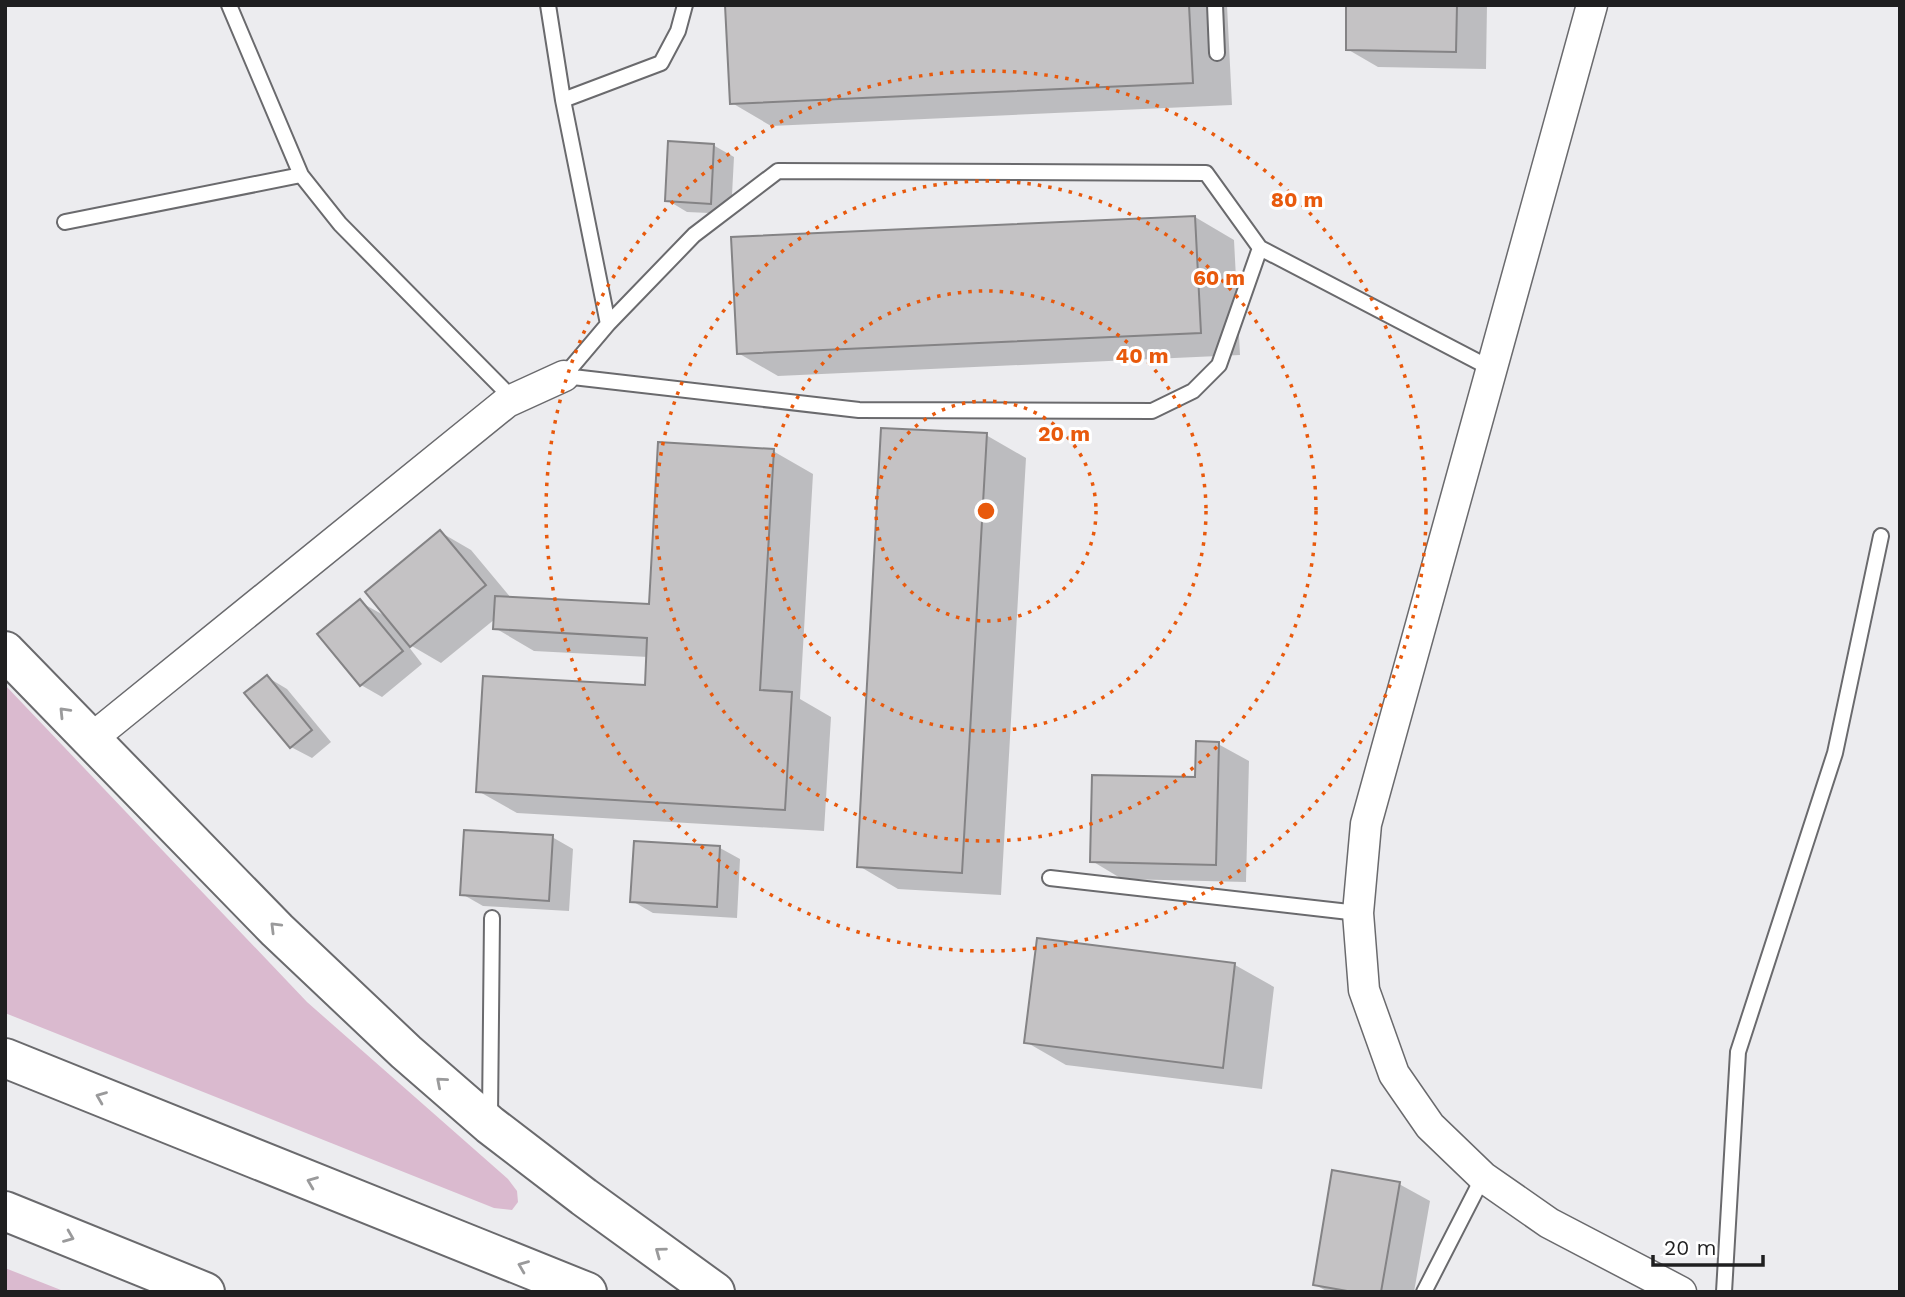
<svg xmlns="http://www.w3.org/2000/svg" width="1905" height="1297" viewBox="0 0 1905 1297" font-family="'Work Sans',sans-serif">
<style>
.green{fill:#dabacf}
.shadow{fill:#0003}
.building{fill:#c4c2c4;stroke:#848385;stroke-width:2}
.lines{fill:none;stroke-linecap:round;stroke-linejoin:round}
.lane-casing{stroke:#6a6a6d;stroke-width:18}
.street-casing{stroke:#6a6a6d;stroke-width:33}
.highway-casing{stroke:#6a6a6d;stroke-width:42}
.lane{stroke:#fff;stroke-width:14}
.street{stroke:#fff;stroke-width:30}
.highway{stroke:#fff;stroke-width:38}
.oneway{stroke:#9a9a9b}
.ring{fill:none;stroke:#e8590c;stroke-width:3.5;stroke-dasharray:3.5 7}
.centre{fill:#e8590c;stroke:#fff;stroke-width:3.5}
.ring-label{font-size:21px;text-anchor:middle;font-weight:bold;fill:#e8590c;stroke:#fff;stroke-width:6;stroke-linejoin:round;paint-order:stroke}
</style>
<rect width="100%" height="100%" fill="#ececef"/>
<path class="green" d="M5,685L307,1002L508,1179L517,1191L518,1202L512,1210L494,1208L5,1013Z
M5,1268L66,1292H5Z"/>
<path class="shadow" d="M727,5H1227L1232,105L771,126L732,103Z
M1348,5H1487L1486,69L1378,67L1347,49Z
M713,145L734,157L731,214L687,212L667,200Z
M1195,217L1234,240L1240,355L778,376L738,353Z
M986,435L1026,458L1001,895L898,889L859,866Z
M773,451L813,474L800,699L831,717L824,831L517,813L478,791L646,686L648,657L534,651L495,628V619L441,663L405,642L422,664L382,697L361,685L360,602L387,617L440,532L471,550L511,598L651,606Z
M267,677L287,689L331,742L312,758L291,747Z
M1218,744L1249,761L1246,882L1122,879L1092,861L1197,779Z
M552,837L573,849L569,911L483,906L462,894Z
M636,843L720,848L740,859L737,918L653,913L632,901Z
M1235,965L1274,987L1262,1089L1066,1065L1026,1042Z
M1399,1184L1430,1201L1414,1292H1328L1314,1284Z"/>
<path class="building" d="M725,5H1189L1193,83L730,104Z
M1346,5H1457L1456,52L1346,50Z
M668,141L714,144L711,204L665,201Z
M1195,216L1201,333L737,354L731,237Z
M881,428L987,433L962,873L857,867Z
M658,442L774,449L760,690L792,692L785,810L476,792L483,676L645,685L647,638L493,629L495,596L649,604Z
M440,530L486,585L410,647L365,592Z
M360,599L403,651L360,686L317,634Z
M267,675L312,730L290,748L244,693Z
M1196,741L1219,742L1216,865L1090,862L1092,775L1195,777Z
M464,830L553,835L549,901L460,895Z
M634,841L720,846L717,907L630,902Z
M1037,938L1235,963L1223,1068L1024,1043Z
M1332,1170L1400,1182L1381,1292H1353L1313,1285Z"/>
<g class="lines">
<g class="lane-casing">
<path id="lane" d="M229,5L301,175L340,224L512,398
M548,5L563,100L608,324
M1215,5L1217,53
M563,100L661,63L678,31L685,5
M65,222L301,175
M564,376L608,324L694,235L778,171L1206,173L1260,248L1492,369
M564,376L859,410L1152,411L1193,391L1219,365L1260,248
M1050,878L1358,913
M490,1116L492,918
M1424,1292L1483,1177
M1724,1292L1738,1052L1835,753L1881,536"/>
</g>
<g class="street-casing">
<path id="street" d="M1592,5L1366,824L1358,913L1364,990L1394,1074L1430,1126L1483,1177L1549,1223L1681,1292
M91,739L507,402L564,376"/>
</g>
<g class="highway-casing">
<path id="highway" d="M5,651L277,930L406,1052L490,1125L584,1197L715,1292
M5,1058L587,1292
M5,1211L205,1292"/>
</g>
<use href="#lane" class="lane"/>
<use href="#street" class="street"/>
<use href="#highway" class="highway"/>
</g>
<defs><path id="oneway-chevron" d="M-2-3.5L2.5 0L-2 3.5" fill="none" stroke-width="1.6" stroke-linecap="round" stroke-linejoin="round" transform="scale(1.75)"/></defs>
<g class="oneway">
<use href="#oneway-chevron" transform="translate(64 712) rotate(-134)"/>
<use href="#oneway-chevron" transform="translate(275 927) rotate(-135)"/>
<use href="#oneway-chevron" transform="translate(441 1082) rotate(-139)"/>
<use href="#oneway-chevron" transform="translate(101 1097) rotate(-158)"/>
<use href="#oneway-chevron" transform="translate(312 1182) rotate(-158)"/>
<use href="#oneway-chevron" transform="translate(69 1237) rotate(22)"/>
<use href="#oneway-chevron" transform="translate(660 1252) rotate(-144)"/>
<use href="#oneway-chevron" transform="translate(523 1266) rotate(-158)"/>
</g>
<g class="ring">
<circle cx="986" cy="511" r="110"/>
<circle cx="986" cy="511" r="220"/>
<circle cx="986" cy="511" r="330"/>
<circle cx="986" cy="511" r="440"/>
</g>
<circle cx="986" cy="511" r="10" class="centre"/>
<g class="ring-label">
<text x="1297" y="207">80 m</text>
<text x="1219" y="285">60 m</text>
<text x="1142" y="363">40 m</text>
<text x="1064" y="441">20 m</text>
</g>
<rect width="1905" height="1297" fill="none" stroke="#1f1f20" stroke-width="14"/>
<path d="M1653 1255v10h110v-10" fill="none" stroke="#1f1f20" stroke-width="3.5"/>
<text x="1664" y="1255" font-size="21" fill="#1f1f20" stroke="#ffffff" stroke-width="5" paint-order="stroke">20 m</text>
</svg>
